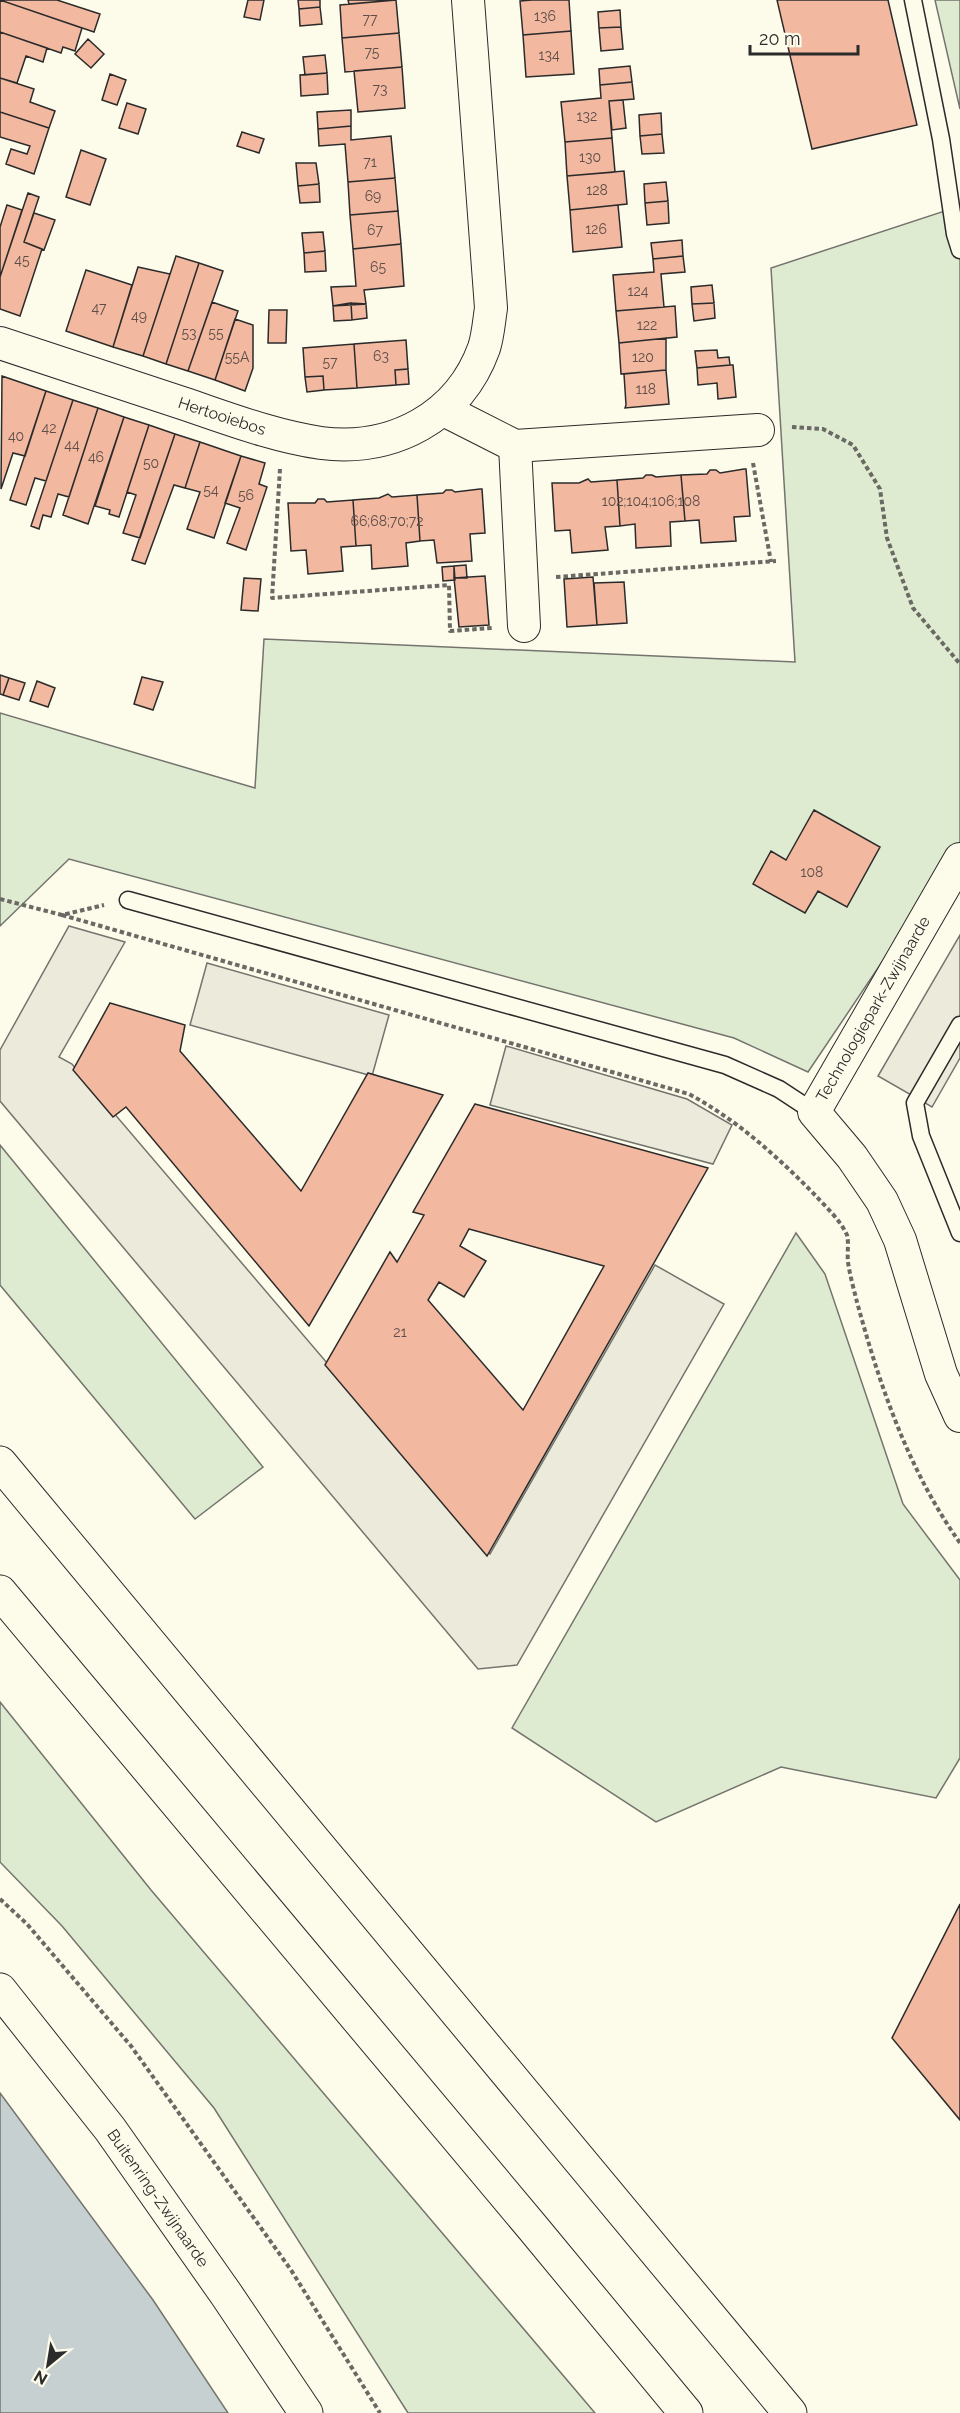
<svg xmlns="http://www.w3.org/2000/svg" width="960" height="2413" viewBox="0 0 960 2413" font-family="Raleway,sans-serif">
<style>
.green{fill:#deebd1;stroke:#74746e;stroke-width:1.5}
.parking{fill:#eceadb;stroke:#74746e;stroke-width:1.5}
.water{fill:#c7d0d0;stroke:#74746e;stroke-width:1.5}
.building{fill:#f2b8a0;stroke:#2b2b2b;stroke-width:1.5;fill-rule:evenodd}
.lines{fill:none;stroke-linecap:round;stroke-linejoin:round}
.lane-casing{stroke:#2b2b2b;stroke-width:19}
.street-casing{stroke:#2b2b2b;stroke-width:34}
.highway-casing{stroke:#2b2b2b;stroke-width:35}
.path{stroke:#6a6964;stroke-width:4;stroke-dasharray:4.5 3;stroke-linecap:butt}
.lane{stroke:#fdfbea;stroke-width:16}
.street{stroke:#fdfbea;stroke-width:32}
.highway{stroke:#fdfbea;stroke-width:33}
.labels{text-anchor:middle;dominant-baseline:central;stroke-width:4.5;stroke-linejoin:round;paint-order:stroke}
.number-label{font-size:14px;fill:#5d4e48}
.street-label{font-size:16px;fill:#2b2b2b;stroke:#fdfbea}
</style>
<rect width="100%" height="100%" fill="#fdfbea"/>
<path class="green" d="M935,0H960V109Z
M960,206V846L808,1072L734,1038L69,859L0,926V713L255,788L264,639L795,662L771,268Z
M0,1145L263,1467L195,1519L0,1285Z
M796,1233L825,1274L903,1504L960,1580V1758L936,1798L781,1767L656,1822L512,1728Z
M0,1702L151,1890L595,2413H408L214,2108L62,1926L0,1862Z"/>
<path class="parking" d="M69,926L125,942L59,1057L72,1064L490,1554L655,1265L724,1304L517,1665L478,1669L0,1101V1050Z
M960,935V1058L932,1107L878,1076Z
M207,963L389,1015L372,1076L190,1025Z
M506,1046L687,1099L732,1125L713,1164L490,1105Z"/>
<path class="water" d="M0,2093L153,2300L228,2413H0Z"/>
<path class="building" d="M0,0L82,28L75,51L63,47L61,53L0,32Z
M0,0H57L100,14L94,32Z
M248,0H264L260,20L244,17Z
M298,0H320V7L299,9Z
M348,0H396L349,4Z
M396,0L399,33L342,38L340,5Z
M532,0H569L571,31L523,35L520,1Z
M777,0H888L917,125L812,149Z
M320,7L322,24L300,26L299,9Z
M620,10L621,27L599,28L598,12Z
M621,27L623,49L601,51L599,28Z
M571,31L574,74L526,77L523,35Z
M0,32L47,48L43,62L26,56L17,83L0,78Z
M399,33L402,67L345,72L342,38Z
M88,39L104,54L91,68L75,54Z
M325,55L327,73L305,75L303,57Z
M630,66L632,82L600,85L599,69Z
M402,67L405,108L358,112L354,71Z
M327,73L328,94L301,96L300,75Z
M110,74L126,80L117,105L102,100Z
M0,78L34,89L30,102L55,111L49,128L0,112Z
M632,82L634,99L609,101L612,138L565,142L561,102L601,98L600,85Z
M623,100L626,128L612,130L609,101Z
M127,103L146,109L138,134L119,128Z
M351,110V126L318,129L317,112Z
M0,112L49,128L34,174L6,164L11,149L27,154L30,146L0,137Z
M661,113L662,134L640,136L639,115Z
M351,126V140L391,136L395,178L348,182L345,144L319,146L318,129Z
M242,132L264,139L259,153L237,146Z
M662,134L664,153L642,154L640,136Z
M612,138L615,172L567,176L565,142Z
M81,150L106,159L90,205L66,197Z
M296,163H316L319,184L298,186Z
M624,171L627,204L570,210L567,176Z
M395,178L398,211L350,215L348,182Z
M666,182L668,201L645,203L644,184Z
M319,184L320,202L300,203L298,186Z
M28,193L39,197L24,242L42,249L20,316L0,309V277Z
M668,201L669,223L647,225L645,203Z
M7,205L22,210L0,277V227Z
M618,205L622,247L573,252L570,210Z
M398,211L401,244L353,249L350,215Z
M34,213L55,220L44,250L24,242Z
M323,232L325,251L304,253L302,233Z
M682,240L683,256L653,259L651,243Z
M401,244L404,286L364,290L366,304L333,306L331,287L356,286L353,249Z
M325,251L326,271L305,272L304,253Z
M176,256L199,263L166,364L143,356Z
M683,256L685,272L661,274L664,307L616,311L613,275L654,272L653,259Z
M199,263L223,271L188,371L166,364Z
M138,267L170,274L143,356L113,347Z
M86,270L132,285L113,347L66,331Z
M712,285L714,303L692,304L691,287Z
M212,302L238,311L215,380L188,371Z
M351,303L366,304L367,318L352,320Z
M351,303L352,320L334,321L333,306Z
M714,303L715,318L694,321L692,304Z
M675,306L677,337L619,343L616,311Z
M269,310H287L286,343H268Z
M235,319L253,325V368L245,391L215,380Z
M666,338V370L621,374L619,343Z
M406,340L408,369L395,370L396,385L357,388L354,344Z
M354,344L357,388L324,390L323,376L305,377L303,348Z
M717,350L718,358L729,357L730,365L697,368L695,351Z
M730,365H733L736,397L718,399L717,383L698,385L697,368Z
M408,369L409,384L396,385L395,370Z
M666,370L669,404L625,408L626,405L624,374Z
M2,376L46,391L25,456L13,453L1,489Z
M323,376L324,390L307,392L305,377Z
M46,391L73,400L46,481L35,478L26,505L10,500Z
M73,400L98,408L69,497L58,494L51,517L43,515L39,529L31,526Z
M98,408L124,417L88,524L63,515Z
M124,417L149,425L119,517L109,514L110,510L95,506Z
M149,425L175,434L140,538L123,533L136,495L127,492Z
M175,434L200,442L185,488L174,485L145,564L132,560Z
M200,442L241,456L214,538L187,529L200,492L185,488Z
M241,456L265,463L259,484L267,487L246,550L227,543L240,508L225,503Z
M744,469H746L750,516L734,517L736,541L701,543L699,520L685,521L681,475L707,474L710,470H716L720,473Z
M646,475H652L656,477L681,475L685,521L670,522L671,546L636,548L635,524L620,526L617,480L643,478Z
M588,479L591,482L617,480L620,526L605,527L608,550L572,553L570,530L555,531L552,483H579Z
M480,489H482L485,533L470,534L472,561L437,563L434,540L420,541L417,495L443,493L446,490H452L455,492Z
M388,494L392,497L417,495L420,541L406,543L408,566L372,569L371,545L356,546L353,500L379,498Z
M318,499H324L327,502L353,500L356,546L341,547L343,571L308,574L306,550L291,551L288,503H315Z
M466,565L467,578H454V566Z
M454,566L455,580L443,581L442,567Z
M485,576L489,625L459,627L454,578Z
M593,577L597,625L567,627L564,579Z
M244,578L261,579L258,611L241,610Z
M624,582L627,623L597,625L594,583Z
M0,675L9,678L3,695L0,694Z
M142,677L163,682L153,710L134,704Z
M9,678L25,683L19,700L3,695Z
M37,681L55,688L48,707L30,701Z
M814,810L880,847L847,907L818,891L805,913L753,884L771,851L786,860Z
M110,1003L185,1025L180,1051L301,1191L368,1073L443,1095L309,1326L126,1107L113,1117L73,1070Z
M475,1104L708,1168L487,1556L325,1365L390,1252L397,1262L424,1215L413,1212ZM469,1229L604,1266L523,1410L428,1300L439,1282L464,1297L486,1261L460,1246Z
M960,1904V2120L892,2038Z"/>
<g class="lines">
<g class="lane-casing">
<path id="lane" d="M913,0L941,139L955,234L960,250
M128,900L725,1065L779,1089L814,1112
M960,1025L915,1103L921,1136L960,1233"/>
</g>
<g class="street-casing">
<path id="street" d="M0,343C61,363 121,383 182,403C227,418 273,436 321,443C393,452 459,417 484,348C488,336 489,321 491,308L468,0
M444,410L515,446L758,430
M515,446L524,626
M960,859L814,1112L852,1157L882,1201L900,1240L941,1374L960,1416"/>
</g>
<g class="highway-casing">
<path id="highway" d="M0,1463L790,2413
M0,1592L533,2228L686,2413
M0,1990L110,2129L226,2294L306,2413"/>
</g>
<path class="path" d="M792,427L823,429L853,445L880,489L887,538L913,608L960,664
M753,463L771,562
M280,469L272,598L449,585L450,631L492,628
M556,577L776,561
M0,899L62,915L104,905
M62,915L689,1094C737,1120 778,1157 816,1196C826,1207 841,1221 847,1235C849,1243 847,1254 848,1262C850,1276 854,1290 857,1302C880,1387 909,1471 960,1543
M0,1899L27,1924L131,2046L291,2270L380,2413"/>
<use href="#lane" class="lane"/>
<use href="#street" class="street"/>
<use href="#highway" class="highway"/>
</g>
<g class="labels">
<g class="number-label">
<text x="545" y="16">136</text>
<text x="370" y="19">77</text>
<text x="372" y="52">75</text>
<text x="549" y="55">134</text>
<text x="380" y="89">73</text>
<text x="587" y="116">132</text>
<text x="590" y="157">130</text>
<text x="370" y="162">71</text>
<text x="597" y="190">128</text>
<text x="373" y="196">69</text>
<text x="596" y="229">126</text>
<text x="375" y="230">67</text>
<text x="22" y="260">45</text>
<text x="378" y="267">65</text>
<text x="638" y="291">124</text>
<text x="99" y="308">47</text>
<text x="139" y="316">49</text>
<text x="647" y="325">122</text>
<text x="189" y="333">53</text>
<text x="216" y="333">55</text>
<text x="381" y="356">63</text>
<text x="237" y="357">55A</text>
<text x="643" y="357">120</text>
<text x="330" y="362">57</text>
<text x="646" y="389">118</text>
<text x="49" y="428">42</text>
<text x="16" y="436">40</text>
<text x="72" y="445">44</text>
<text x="96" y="457">46</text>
<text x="151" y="463">50</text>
<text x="211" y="490">54</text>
<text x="246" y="495">56</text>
<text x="651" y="501">102;104;106;108</text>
<text x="387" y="521">66;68;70;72</text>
<text x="812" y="872">108</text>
<text x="400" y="1332">21</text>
</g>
<g class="street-label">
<text transform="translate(222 416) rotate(18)">Hertooiebos</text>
<text transform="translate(873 1009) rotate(-60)">Technologiepark-Zwijnaarde</text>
<text transform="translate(158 2198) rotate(55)">Buitenring-Zwijnaarde</text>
</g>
</g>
<g transform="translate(48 2365) rotate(210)" stroke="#fdfbea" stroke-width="4.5" paint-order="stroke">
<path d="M0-4.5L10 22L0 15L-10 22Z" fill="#2b2b2b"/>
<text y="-9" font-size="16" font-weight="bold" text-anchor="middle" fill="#2b2b2b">N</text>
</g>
<path d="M750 45v9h108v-9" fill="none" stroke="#2b2b2b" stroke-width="3"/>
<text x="759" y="45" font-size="18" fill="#2b2b2b" stroke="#fdfbea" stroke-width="4.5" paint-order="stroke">20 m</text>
</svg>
